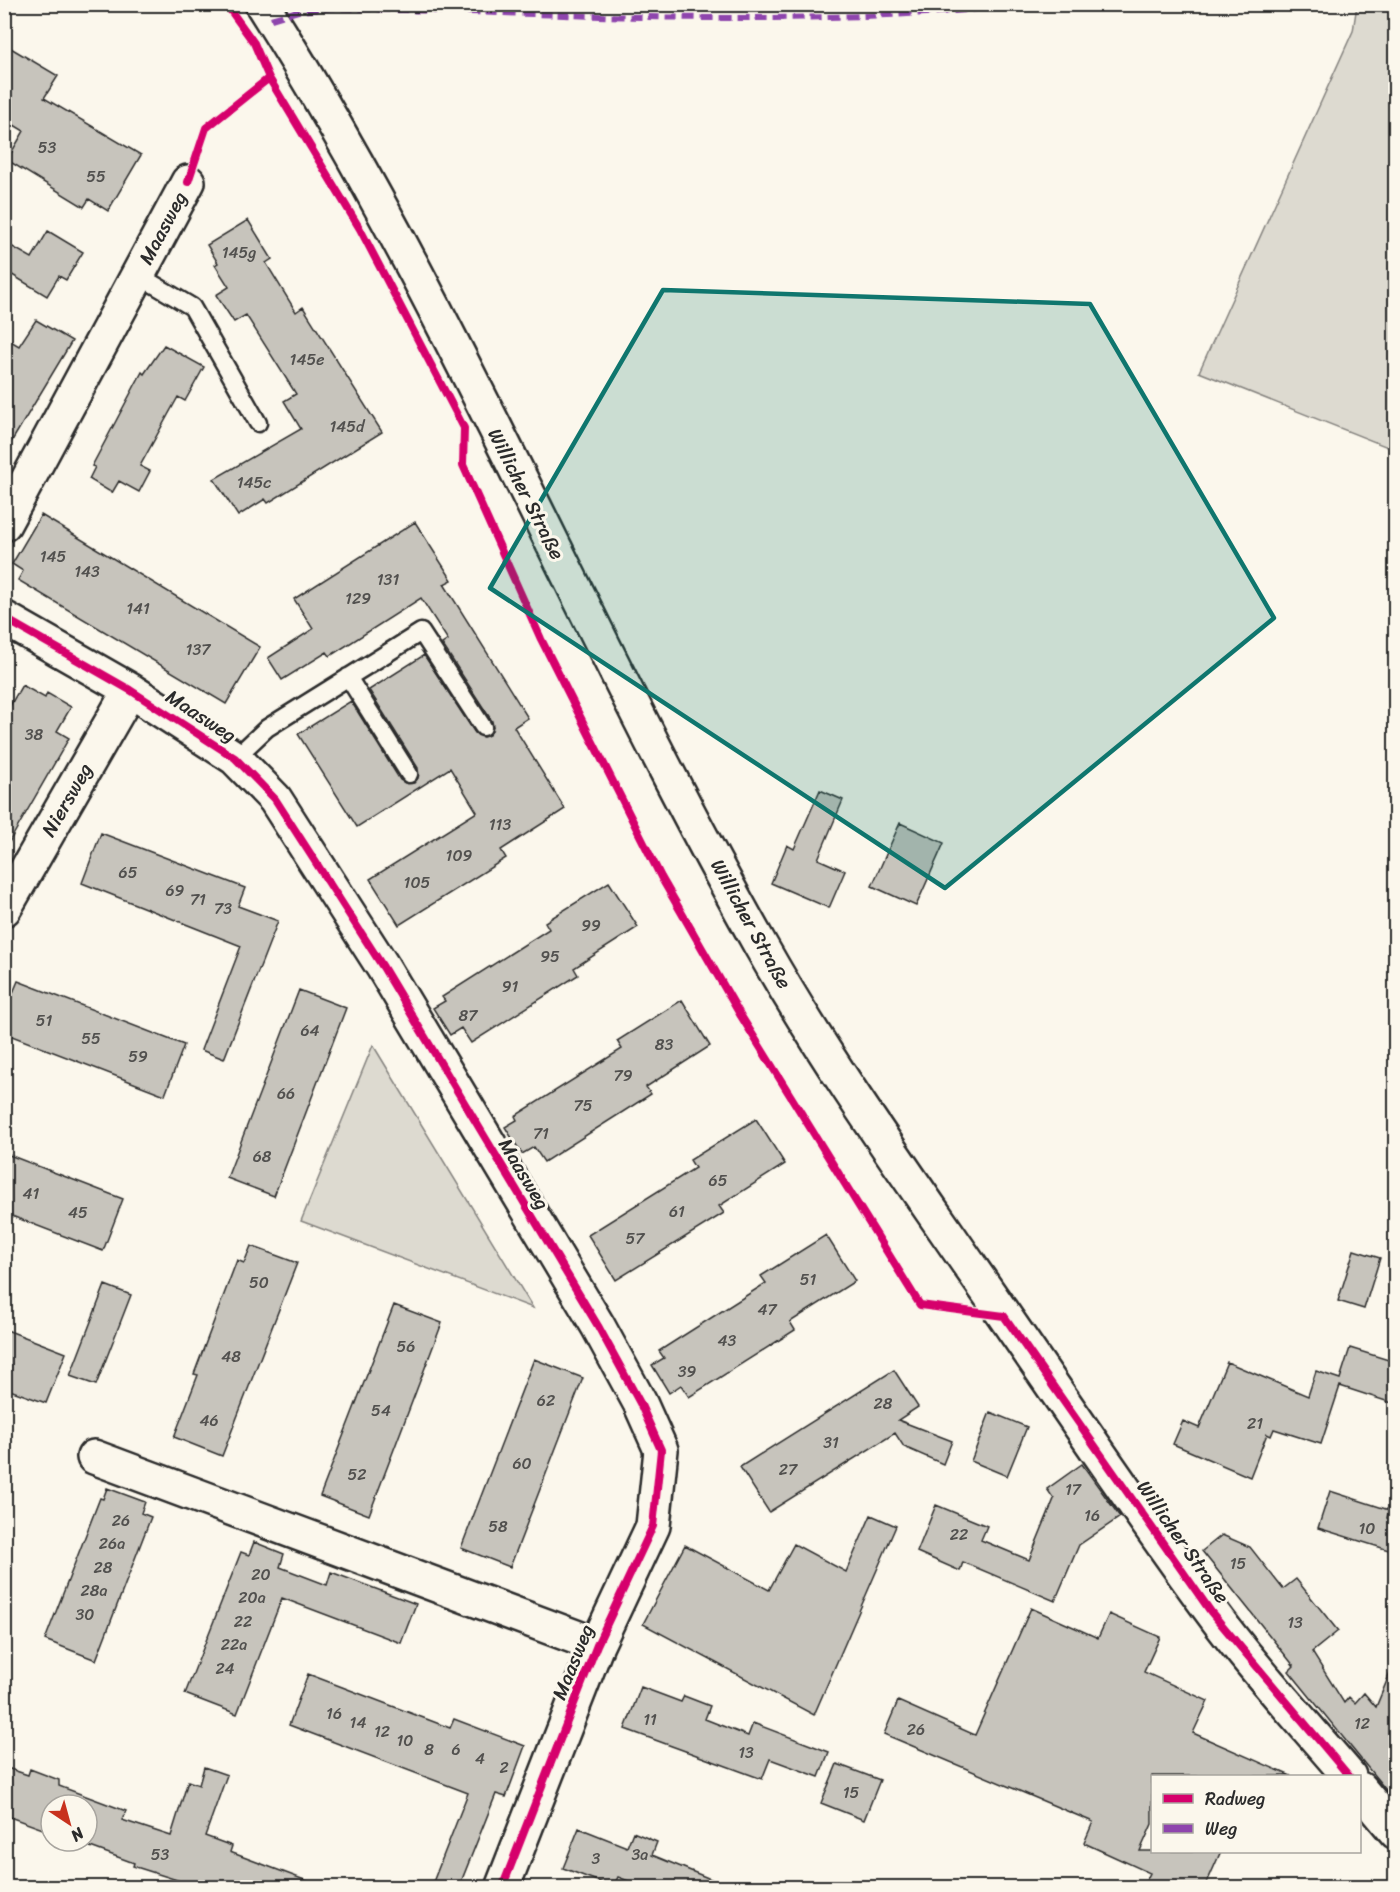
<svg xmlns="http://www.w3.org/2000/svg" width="1400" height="1892" viewBox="0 0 1400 1892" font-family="Sriracha,sans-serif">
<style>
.green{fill:#dddad0;stroke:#84827e;stroke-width:1.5}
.building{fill:#c7c4bc;stroke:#2b2b2b;stroke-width:1.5}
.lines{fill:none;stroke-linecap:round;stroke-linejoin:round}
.service-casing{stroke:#2b2b2b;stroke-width:21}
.minor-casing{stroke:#2b2b2b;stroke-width:38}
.tertiary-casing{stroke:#2b2b2b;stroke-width:38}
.service{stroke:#fbf7ec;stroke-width:16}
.minor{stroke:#fbf7ec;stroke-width:33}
.tertiary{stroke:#fbf7ec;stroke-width:33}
.quiet{stroke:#8e44ad;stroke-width:6;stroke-dasharray:12 6;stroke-linecap:butt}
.cycleway-casing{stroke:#fbf7ec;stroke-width:11}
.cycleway{stroke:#d6006c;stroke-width:8}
.marked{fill:#0f766e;fill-opacity:0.2;stroke:#0f766e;stroke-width:4.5;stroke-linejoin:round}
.labels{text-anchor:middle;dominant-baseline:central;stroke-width:6;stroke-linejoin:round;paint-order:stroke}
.number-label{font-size:16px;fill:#52514f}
.street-label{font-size:20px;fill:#2b2b2b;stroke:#fbf7ec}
</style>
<rect width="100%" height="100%" fill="#fbf7ec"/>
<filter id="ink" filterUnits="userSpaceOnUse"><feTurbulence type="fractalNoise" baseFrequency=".0167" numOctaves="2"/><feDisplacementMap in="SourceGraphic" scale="12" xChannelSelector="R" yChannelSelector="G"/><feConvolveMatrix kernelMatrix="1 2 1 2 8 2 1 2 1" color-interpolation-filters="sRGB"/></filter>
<g filter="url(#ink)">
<path class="green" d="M1357,5H1395V450L1199,372L1353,31Z
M373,1045L533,1308L301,1221Z"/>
<path class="building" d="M4,44L58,76L44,98L141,155L108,211L89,199L84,207L7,160L24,131L4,119Z
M248,220L272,259L266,263L296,312L303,307L382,432L268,503L265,499L238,516L214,479L301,429L284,401L296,394L246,315L234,322L216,295L229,287L215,265L218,263L207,245Z
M48,231L83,252L66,280L59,276L47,296L4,270V242L32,258Z
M36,320L72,341L4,454V337L19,346Z
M164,345L204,367L185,401L178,397L140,466L150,471L139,492L119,481L112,493L89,479L95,467L92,466L142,372L144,374Z
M41,515L260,647L226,704L18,580L23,571L12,564Z
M415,522L452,580L444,584L528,718L514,727L565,809L501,850L506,858L399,925L370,879L477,812L450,768L357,827L298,734L351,701L400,780L405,783H414L418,778V768L369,690L424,655L475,733L483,737L489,735L493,727L492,721L442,644L448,640L421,598L330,656L327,652L282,680L268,658L313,629L294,599Z
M22,685L45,698L47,693L71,707L57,731L69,738L4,851V716Z
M820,790L843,800L818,859L845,871L829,908L771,883L787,845L794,849Z
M900,823L944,843L916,906L872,886Z
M101,833L245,888L238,906L278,921L224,1059L201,1050L241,946L82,883Z
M609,882L638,927L574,968L578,975L471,1043L461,1028L450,1035L433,1008L445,1001L442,997L549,929L545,922Z
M18,981L184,1045L165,1095L4,1033V1014Z
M299,990L346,1008L274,1196L227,1178Z
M682,1000L710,1046L646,1087L651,1094L544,1162L534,1147L522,1154L505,1127L517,1120L515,1116L622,1049L617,1041Z
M756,1119L785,1164L719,1206L724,1213L616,1280L588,1235L695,1168L690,1160Z
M4,1153L123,1199L103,1251L4,1213Z
M826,1235L855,1281L790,1322L795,1330L689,1397L681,1385L669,1393L652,1365L664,1358L659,1351L766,1283L761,1276Z
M251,1246L297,1263L222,1456L174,1437L198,1375L194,1374L237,1260L244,1263Z
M1354,1250L1380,1258L1364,1309L1338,1301Z
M105,1285L131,1295L96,1385L70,1376Z
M394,1305L442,1323L369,1515L320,1496Z
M4,1329L66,1353L46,1403L4,1388Z
M1350,1348L1395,1362V1404L1340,1386L1321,1444L1274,1429L1271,1436L1267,1434L1250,1477L1173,1444L1183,1421L1199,1428L1227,1362L1308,1396L1316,1371L1340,1379Z
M534,1359L583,1378L510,1567L461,1548Z
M894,1370L918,1407L898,1420L952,1441L943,1464L904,1447L895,1433L769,1512L740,1467Z
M990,1412L1027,1427L1007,1476L971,1461Z
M1082,1464L1120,1517L1079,1545L1055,1601L963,1562L960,1571L917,1552L936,1505L987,1526L981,1540L1029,1560L1054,1499L1047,1489Z
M107,1488L145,1502L141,1513L151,1517L96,1660L45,1640L100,1498L103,1499Z
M1330,1491L1389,1510L1387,1518L1395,1521V1552L1318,1528Z
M871,1515L896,1526L814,1715L643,1624L685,1545L769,1590L794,1544L846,1572Z
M1222,1535L1250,1547L1283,1589L1296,1579L1338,1631L1312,1652L1344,1703L1349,1697L1355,1703L1364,1693L1376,1707L1395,1661V1801L1289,1671L1294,1666L1202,1551Z
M254,1542L284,1554L280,1567L327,1585L331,1572L416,1604L401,1643L282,1598L237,1714L185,1694L241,1552L249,1555Z
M1031,1608L1098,1638L1109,1614L1160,1637L1144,1672L1208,1701L1193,1733L1291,1776H1152V1824L1140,1851H1221L1205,1887H1143L1150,1873L1084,1843L1093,1822L884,1734L898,1701L975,1735Z
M308,1674L450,1728L454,1719L525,1746L506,1797L496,1794L459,1887H447L433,1882L468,1793L289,1725Z
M641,1687L681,1702L684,1696L710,1706L705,1719L748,1736L753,1723L829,1752L819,1777L770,1759L762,1779L625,1729Z
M837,1764L880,1780L864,1820L821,1803Z
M4,1767L28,1775L30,1769L59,1780V1786L126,1811L122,1820L171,1836L188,1781L199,1785L204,1767L227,1775L205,1836L232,1846L230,1852L318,1885V1887H199L133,1866L134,1863L74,1841H87V1805H51V1832L4,1815Z
M579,1828L627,1847L633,1832L657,1842L652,1855L730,1887H644L618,1877L613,1887L563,1868Z"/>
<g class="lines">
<g class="service-casing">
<path id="service" d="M138,275L192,307L258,423
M348,677L409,774
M235,758L267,728L421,632L483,727"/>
</g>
<g class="minor-casing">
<path id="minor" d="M4,524L188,182
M4,618L130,690L235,758L275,799L383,967L598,1326L640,1403L661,1450L653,1526L597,1645L502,1888
M4,909L130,690
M94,1457L597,1645"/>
</g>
<g class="tertiary-casing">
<path id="tertiary" d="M262,4C453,306 587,639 762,948C826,1061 901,1166 974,1272C1052,1384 1128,1498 1208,1607C1251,1666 1302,1721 1349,1776
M1360,1789L1396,1832"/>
</g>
<use href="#service" class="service"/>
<use href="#minor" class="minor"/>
<use href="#tertiary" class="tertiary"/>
<path class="quiet" d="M271,19L298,11L331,8C561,13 799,30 1028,4"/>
<g class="cycleway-casing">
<path id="cycleway" d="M226,4L254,43L269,78L360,229L464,428L463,465L541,639L661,877L741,1016L920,1305L1004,1316L1211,1612L1349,1776
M188,182L206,128L269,78
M4,618L130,690L235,758L275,799L383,967L598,1326L640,1403L661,1450L653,1526L597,1645L502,1888"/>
</g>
<use href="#cycleway" class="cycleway"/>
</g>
</g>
<path class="marked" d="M663,290L1090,304L1274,618L945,888L490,588Z"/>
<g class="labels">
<g class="number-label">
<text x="47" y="147">53</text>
<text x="96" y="176">55</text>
<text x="239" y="252">145g</text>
<text x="307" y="359">145e</text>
<text x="347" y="426">145d</text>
<text x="254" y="482">145c</text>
<text x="53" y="556">145</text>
<text x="87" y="571">143</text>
<text x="388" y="579">131</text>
<text x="358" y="598">129</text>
<text x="138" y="608">141</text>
<text x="198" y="649">137</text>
<text x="34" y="734">38</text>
<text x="500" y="824">113</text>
<text x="459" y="855">109</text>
<text x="128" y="872">65</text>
<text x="417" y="882">105</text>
<text x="175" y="890">69</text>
<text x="198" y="899">71</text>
<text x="223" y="908">73</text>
<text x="591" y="925">99</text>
<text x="550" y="956">95</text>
<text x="510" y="986">91</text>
<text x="468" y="1015">87</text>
<text x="44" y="1020">51</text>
<text x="310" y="1030">64</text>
<text x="91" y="1038">55</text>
<text x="664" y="1044">83</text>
<text x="138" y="1056">59</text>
<text x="623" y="1075">79</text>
<text x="286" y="1093">66</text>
<text x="583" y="1105">75</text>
<text x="541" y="1133">71</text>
<text x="262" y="1156">68</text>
<text x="718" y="1180">65</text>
<text x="31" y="1193">41</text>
<text x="677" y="1211">61</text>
<text x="78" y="1212">45</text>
<text x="635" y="1238">57</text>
<text x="808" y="1279">51</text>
<text x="259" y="1282">50</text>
<text x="767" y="1309">47</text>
<text x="727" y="1340">43</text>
<text x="406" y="1346">56</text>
<text x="231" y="1356">48</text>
<text x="687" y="1371">39</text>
<text x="546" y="1400">62</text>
<text x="883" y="1403">28</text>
<text x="381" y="1410">54</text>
<text x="209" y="1420">46</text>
<text x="1255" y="1423">21</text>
<text x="831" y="1442">31</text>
<text x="522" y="1463">60</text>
<text x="788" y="1469">27</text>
<text x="357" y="1474">52</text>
<text x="1073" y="1489">17</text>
<text x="1092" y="1515">16</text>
<text x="121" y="1520">26</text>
<text x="498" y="1526">58</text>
<text x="1367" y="1528">10</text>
<text x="959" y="1534">22</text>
<text x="112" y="1543">26a</text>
<text x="1238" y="1563">15</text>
<text x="103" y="1567">28</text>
<text x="261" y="1574">20</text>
<text x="94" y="1590">28a</text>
<text x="252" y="1597">20a</text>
<text x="85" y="1614">30</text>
<text x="243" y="1621">22</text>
<text x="1295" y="1622">13</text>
<text x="234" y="1644">22a</text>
<text x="225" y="1668">24</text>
<text x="334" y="1713">16</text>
<text x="650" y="1719">11</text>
<text x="358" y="1722">14</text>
<text x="1362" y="1723">12</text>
<text x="916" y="1729">26</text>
<text x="382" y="1731">12</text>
<text x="405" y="1740">10</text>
<text x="429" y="1749">8</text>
<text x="456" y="1749">6</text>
<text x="746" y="1752">13</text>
<text x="480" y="1758">4</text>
<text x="504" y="1767">2</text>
<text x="851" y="1792">15</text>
<text x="160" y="1854">53</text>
<text x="640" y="1854">3a</text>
<text x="596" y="1858">3</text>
</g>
<g class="street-label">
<text transform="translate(163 228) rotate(-62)">Maasweg</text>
<text transform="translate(526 494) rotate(63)">Willicher Straße</text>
<text transform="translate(201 716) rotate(33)">Maasweg</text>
<text transform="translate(67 800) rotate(-60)">Niersweg</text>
<text transform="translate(751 924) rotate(61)">Willicher Straße</text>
<text transform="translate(524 1174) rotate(59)">Maasweg</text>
<text transform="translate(1183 1542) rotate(55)">Willicher Straße</text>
<text transform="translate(573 1662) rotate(-68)">Maasweg</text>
</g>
</g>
<rect width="1400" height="1892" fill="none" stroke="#fbf7ec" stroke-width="24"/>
<rect x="12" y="12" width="1376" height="1868" fill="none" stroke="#2b2b2b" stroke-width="2" filter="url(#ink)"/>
<rect x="1151" y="1775" width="210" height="78" fill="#fbf7ec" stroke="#a8a59f" stroke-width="1.5"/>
<rect x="1163" y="1794" width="30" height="9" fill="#d6006c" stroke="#a8a59f" stroke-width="1.5"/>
<text x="1205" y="1805" font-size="18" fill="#2b2b2b">Radweg</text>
<rect x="1163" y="1824" width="30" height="9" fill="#8e44ad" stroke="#a8a59f" stroke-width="1.5"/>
<text x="1205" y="1835" font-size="18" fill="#2b2b2b">Weg</text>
<g transform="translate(69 1823) rotate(144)"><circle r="28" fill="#fbf7ec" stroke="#a8a59f" stroke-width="1.5"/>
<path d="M0-4.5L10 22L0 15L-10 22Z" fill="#c8321e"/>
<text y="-9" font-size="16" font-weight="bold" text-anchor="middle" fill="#2b2b2b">N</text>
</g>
</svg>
